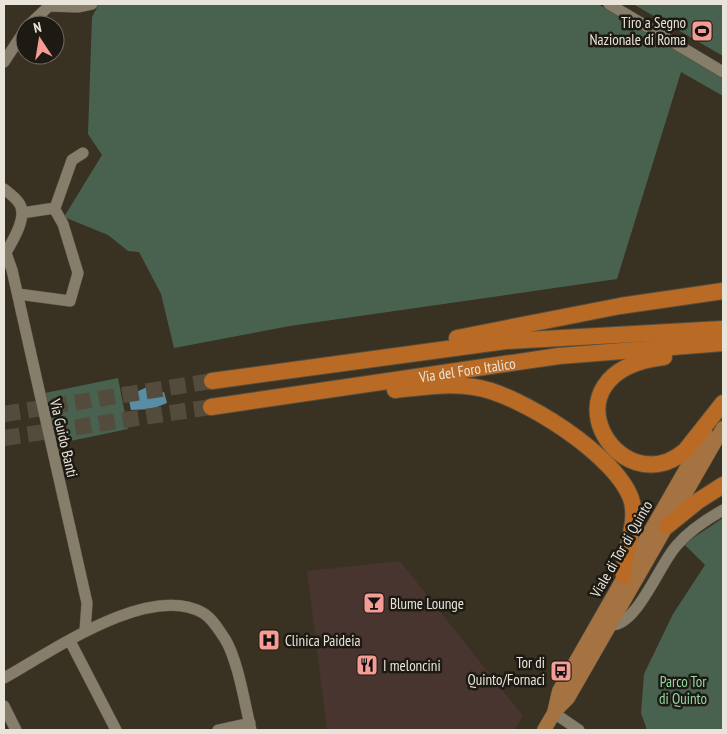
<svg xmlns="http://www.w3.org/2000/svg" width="727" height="734" viewBox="0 0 727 734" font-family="'PT Sans Narrow',sans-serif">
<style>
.commercial{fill:#48352f}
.green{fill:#49624f}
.water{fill:#588da5}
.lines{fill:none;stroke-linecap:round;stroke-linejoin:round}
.highway-tunnel{stroke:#534c3d;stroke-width:16;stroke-dasharray:16 8;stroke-linecap:butt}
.minor-casing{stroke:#544e40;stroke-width:12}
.major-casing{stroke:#544e40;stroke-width:15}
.highway-casing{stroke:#544e40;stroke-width:18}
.minor{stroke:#867d6b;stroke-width:11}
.major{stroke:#a57241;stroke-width:14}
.highway{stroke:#b96b25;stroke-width:16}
.labels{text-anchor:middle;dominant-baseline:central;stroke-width:5;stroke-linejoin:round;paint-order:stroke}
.poi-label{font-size:15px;fill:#e9e4da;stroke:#1d1a13;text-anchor:start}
.street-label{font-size:15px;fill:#e9e4da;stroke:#1d1a13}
.park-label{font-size:15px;fill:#95d9a8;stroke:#1d1a13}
</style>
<rect width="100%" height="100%" fill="#393121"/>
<path class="commercial" d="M400,561L523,716L514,730H327L307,571Z"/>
<path class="green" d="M99,4H598L723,77V96L681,72L617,279L290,326L174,348L161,294L139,252L128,251L108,235L64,217L102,155L88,134L92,17Z
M633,4H723V56Z
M118,378L128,429L56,444L45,393Z
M723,518V730H647L641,713L644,674L673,614L705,565L684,544Z"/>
<path class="water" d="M149,386L152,392L150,395L164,392L167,403L152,409L131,410L128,396Z"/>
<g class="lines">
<path class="highway-tunnel" d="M4,414L212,381
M4,438L211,407"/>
<g class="minor-casing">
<path id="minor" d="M609,4L723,72
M29,25L49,6L78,7L92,4
M4,62L25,30
M4,189C9,193 15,197 19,203C29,217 11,243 4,256
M22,213L55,208L72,160L83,153
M6,253L12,270L87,603L85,631
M18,294L70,301L78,273L63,224L54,208
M611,625C637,626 660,563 677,545C690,530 707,519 723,510
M70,641L116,730
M4,678C51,652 149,582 203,613C212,618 219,630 225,639C238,660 245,705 251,730
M4,706L16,730
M554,713L579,730
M218,730L250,723"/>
</g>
<g class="major-casing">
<path id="major" d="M554,712L568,698L723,428
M544,730L554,713L559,691L706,434"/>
</g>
<g class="highway-casing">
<g id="highway">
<path d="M457,338L620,306L723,291"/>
<path d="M664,357C538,372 618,507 685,451L723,403"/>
<path d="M212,381L506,341L723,329"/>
<path d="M395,390C421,387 449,383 474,387C519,393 620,457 632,502C638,528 622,551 624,576"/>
<path id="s1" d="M211,407L559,356L723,343"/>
<path d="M667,526L698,501L723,485"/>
</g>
</g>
<use href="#minor" class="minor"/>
<use href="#major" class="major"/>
<use href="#highway" class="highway"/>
</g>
<defs>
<g id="stadium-square" transform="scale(1.125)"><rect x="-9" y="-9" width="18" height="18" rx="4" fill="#f59c95" stroke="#1d1a13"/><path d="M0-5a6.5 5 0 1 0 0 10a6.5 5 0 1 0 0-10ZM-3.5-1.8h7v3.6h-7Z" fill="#111"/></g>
<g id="bar-square" transform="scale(1.125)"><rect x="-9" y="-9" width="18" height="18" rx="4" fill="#f59c95" stroke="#1d1a13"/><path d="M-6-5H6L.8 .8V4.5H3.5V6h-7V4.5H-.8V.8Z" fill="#111"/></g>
<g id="hospital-square" transform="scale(1.125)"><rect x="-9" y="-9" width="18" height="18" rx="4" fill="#f59c95" stroke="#1d1a13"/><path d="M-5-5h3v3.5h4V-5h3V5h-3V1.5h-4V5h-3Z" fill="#111"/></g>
<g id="restaurant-square" transform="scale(1.125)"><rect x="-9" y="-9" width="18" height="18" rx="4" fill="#f59c95" stroke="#1d1a13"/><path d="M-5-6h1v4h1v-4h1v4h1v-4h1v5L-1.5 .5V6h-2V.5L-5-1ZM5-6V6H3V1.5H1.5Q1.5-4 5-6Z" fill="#111"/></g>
<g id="bus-square" transform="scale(1.125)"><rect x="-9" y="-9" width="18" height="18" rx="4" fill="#f59c95" stroke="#1d1a13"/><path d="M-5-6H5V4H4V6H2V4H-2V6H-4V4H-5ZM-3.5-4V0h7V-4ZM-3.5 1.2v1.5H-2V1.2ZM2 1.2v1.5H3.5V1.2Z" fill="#111"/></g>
</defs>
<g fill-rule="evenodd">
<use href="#stadium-square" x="702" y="31"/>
<use href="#bar-square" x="374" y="603"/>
<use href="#hospital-square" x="269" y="640"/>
<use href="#restaurant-square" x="367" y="665"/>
<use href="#bus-square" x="561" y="671"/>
</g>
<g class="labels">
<g class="poi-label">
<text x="686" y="22" text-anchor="end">Tiro a Segno<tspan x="686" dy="17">Nazionale di Roma</tspan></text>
<text x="390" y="603">Blume Lounge</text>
<text x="285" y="640">Clinica Paideia</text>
<text x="545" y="662" text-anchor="end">Tor di<tspan x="545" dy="17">Quinto/Fornaci</tspan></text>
<text x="383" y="665">I meloncini</text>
</g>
<g class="street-label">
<text stroke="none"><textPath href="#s1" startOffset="259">Via del Foro Italico</textPath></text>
<text transform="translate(64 438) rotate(77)">Via Guido Banti</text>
<text transform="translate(621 549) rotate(-60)">Viale di Tor di Quinto</text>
</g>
<g class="park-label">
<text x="683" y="681">Parco Tor<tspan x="683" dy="17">di Quinto</tspan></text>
</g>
</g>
<rect width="727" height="734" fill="none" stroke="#e9e4da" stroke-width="10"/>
<g transform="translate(40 40) rotate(348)"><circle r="24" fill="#1d1a13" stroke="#6f6b63"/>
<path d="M0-4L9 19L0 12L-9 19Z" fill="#f59c95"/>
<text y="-8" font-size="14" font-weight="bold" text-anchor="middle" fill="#e9e4da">N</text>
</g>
</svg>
